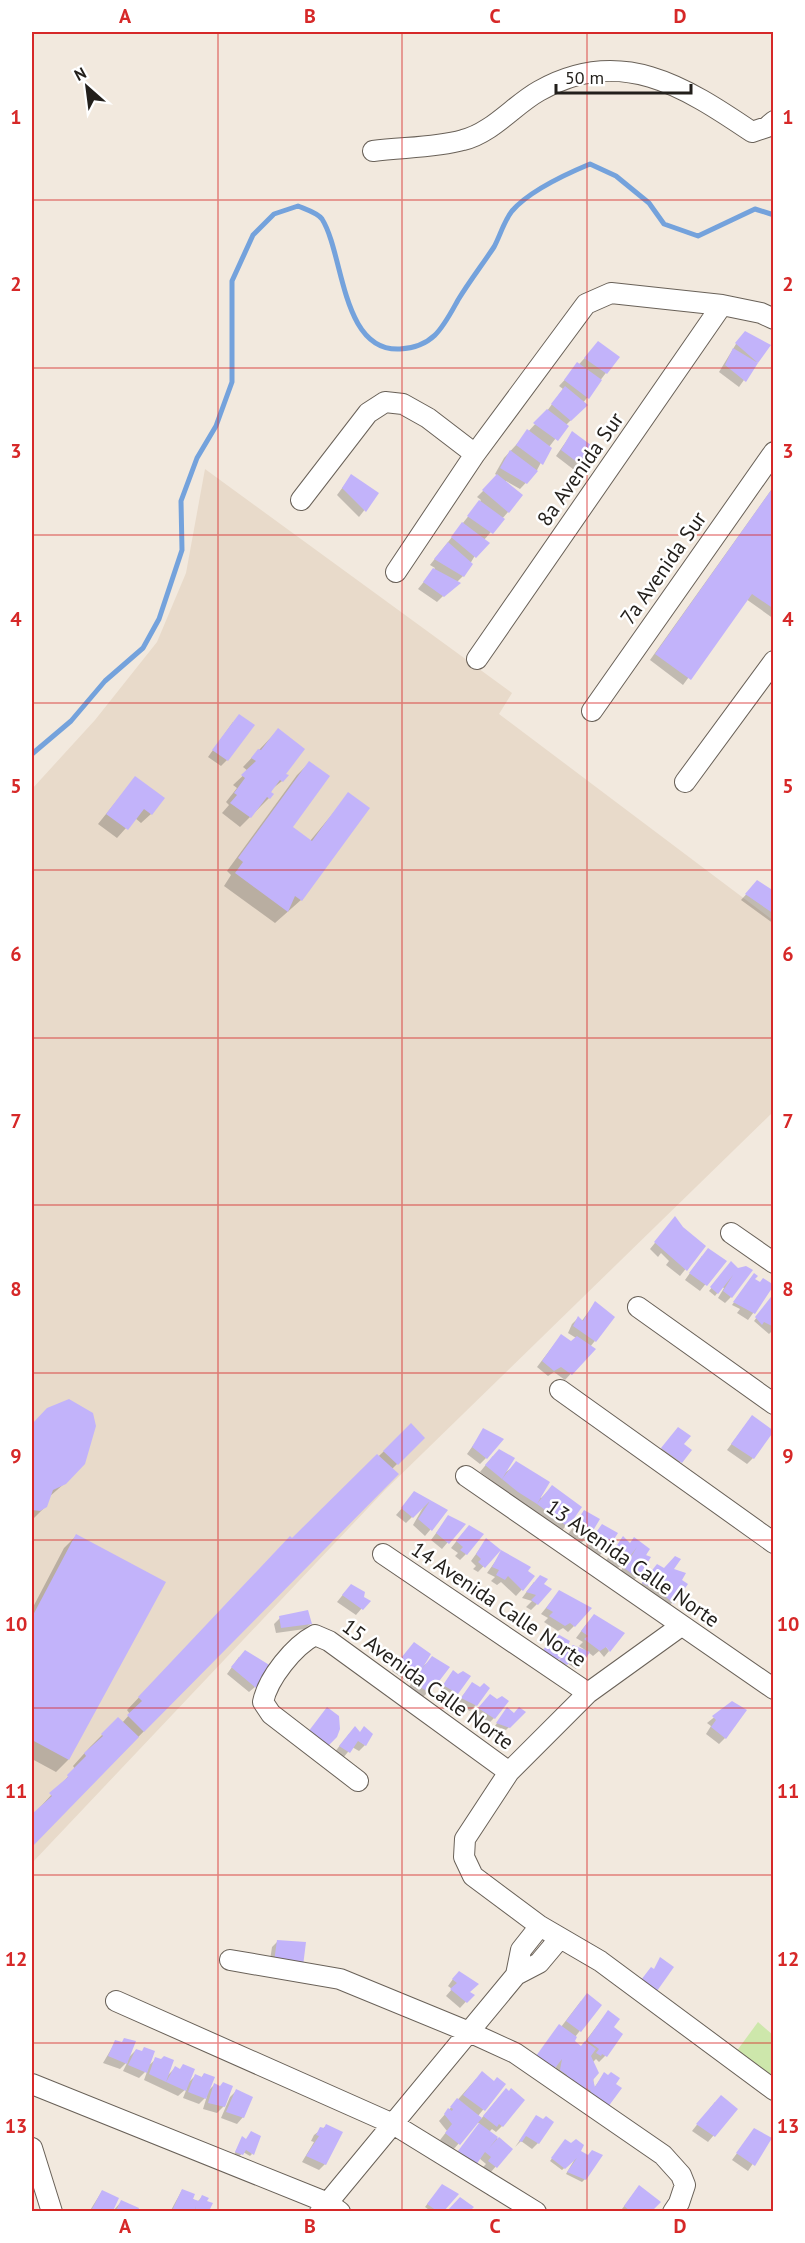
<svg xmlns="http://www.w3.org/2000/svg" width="805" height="2243" viewBox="0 0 805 2243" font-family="'PT Sans',sans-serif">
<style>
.built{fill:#e8daca}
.green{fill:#cde7ab}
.shadow{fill:#0003;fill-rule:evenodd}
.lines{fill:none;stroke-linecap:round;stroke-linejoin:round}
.stream{stroke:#74a2dc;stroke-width:5}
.building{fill:#c2b3fa}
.minor-casing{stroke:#696158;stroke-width:22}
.minor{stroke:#fff;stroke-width:20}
.grid{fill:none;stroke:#d62828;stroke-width:1.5;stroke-opacity:0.55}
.labels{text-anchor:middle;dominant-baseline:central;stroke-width:5;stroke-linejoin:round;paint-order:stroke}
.street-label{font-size:21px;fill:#221f1b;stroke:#fff}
.neatline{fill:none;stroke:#d62828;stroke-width:2}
.grid-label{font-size:20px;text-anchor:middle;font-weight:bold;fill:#d62828}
</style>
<rect width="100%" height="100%" fill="#f2e9de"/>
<path class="built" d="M205,469L512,693L499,714L774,921L773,1112L385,1490L32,1863V789L95,720L157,642L186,573Z"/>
<path class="green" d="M758,2022L773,2035V2087L736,2052Z"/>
<path class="shadow" d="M739,339L768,346L739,387L719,372Z
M593,349L618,357L583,403L586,405L566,425L549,447L536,472L520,489L506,481L508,512L484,540L463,576L437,602L418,589L435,568L430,565L481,500L477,497L498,476L495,474L504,458L547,411L563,389L559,386Z
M572,433L588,470L582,476L556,456Z
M351,476L377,494L359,517L337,495Z
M774,486V619L746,599L683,685L650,660Z
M233,722L227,760L221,766L208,757Z
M278,730L284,774L282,781L272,789L269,798L240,827L222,813L229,805L226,802L237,788L233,785L248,771L243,767Z
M309,763L291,827L310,841L349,794L301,900L275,923L224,886L231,875L227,871L297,775Z
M135,778L151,814L141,823L135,818L117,838L98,824Z
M752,888L774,893V924L741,900Z
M675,1218L682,1228L704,1246L680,1276L666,1265L669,1261L661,1253L658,1257L650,1249Z
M702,1256L724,1261L700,1291L685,1280Z
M729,1266L738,1270L731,1297L725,1303L718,1298L724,1288L722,1287L715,1296L709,1291Z
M751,1278L759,1284L773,1286L748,1320L737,1313L740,1309L732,1305Z
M772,1297L774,1329L769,1334L754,1321Z
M595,1303L613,1318L590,1347L593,1349L565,1380L554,1372L548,1376L537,1367L556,1342L571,1343L576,1338L568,1333L572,1324L578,1318L581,1322Z
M47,1409L65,1483L49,1497L46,1506L32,1520V1425Z
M747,1423L753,1458L747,1464L727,1450Z
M411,1425L423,1438L391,1470L397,1474L32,1845V1816L75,1769L73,1766L90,1747L118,1719L122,1723L130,1714L127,1710L278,1550L292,1540Z
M678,1429L682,1444L690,1450L675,1468L656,1455Z
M484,1430L486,1458L480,1464L467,1454Z
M493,1456L502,1475L510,1469L541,1498L552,1487L580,1507L561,1532L480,1472Z
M415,1493L446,1511L425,1536L413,1525L425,1504L406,1523L396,1515Z
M585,1512L598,1520L581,1544L568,1534Z
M448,1517L463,1524L442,1549L431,1540Z
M602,1526L616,1533L598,1558L585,1548Z
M463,1533L466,1554L460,1560L455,1556L458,1553L451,1548Z
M76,1536L164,1582L68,1760L56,1772L32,1759V1609L64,1548Z
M623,1538L629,1544L648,1550L637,1577L631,1583L619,1574L628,1558L616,1570L604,1563Z
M486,1540L499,1550L478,1572L473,1569L476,1566L471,1561Z
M502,1552L533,1577L516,1596L501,1582L497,1585L491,1581L495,1577L487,1573Z
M664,1570H672L686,1585L667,1609L637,1589L651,1572Z
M534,1582L541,1585L537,1604L531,1610L526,1607L532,1601L522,1598Z
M345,1592L368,1601L356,1615L337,1602Z
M559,1592L574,1626L568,1632L563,1628L558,1631L544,1622L548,1618L541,1614Z
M280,1618L311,1623L305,1629L276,1633L274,1624Z
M588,1622L609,1651L604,1657L599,1651L593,1656L588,1652L576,1669L567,1663L563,1667L558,1663L573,1647L585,1650L579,1646L583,1642L576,1638Z
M429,1654L421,1668L433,1658L428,1692L422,1698L408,1688L411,1684L392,1671L399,1664ZM415,1673L418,1675L412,1683L410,1682Z
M239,1657L255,1687L249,1692L227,1674Z
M451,1674L456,1693L454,1695L442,1688Z
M472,1684L476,1705L470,1711L456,1704Z
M497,1701L494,1718L488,1724L474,1715L485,1702Z
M732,1703L725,1738L719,1744L706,1734L711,1726L707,1723Z
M505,1712L514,1715L524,1712L506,1730L495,1726Z
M349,1734L365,1745L359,1751L352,1747L343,1758L334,1753Z
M278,1941L295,1971L269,1967L272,1947Z
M453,1979L472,1995L460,2008L446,1996L452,1989L448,1986Z
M581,2001L600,2005L575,2037L574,2042L581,2047L603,2018L612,2028L605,2056L599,2062L596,2059L592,2063L594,2088L604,2074L605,2109L555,2076L561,2027Z
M116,2041L127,2059L136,2050L147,2067L156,2059L167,2076L175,2068L187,2084L195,2076L201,2078L204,2074L207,2092L215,2084L225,2105L217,2113L203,2109L207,2096L199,2104L183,2098L187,2088L178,2096L144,2080L148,2069L139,2078L123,2071L128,2061L120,2069L103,2063Z
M476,2079L504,2084L478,2116L481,2119L500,2096L502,2126L496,2132L492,2129L489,2132L511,2149L490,2173L483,2167L486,2164L479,2158L475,2164L453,2158L480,2124L477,2122L453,2150L440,2140L447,2131L439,2121Z
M236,2091L243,2117L237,2124L221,2118L230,2097Z
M715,2102L736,2109L708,2142L692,2131Z
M537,2117L538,2143L532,2149L521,2141L515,2147Z
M326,2126L325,2164L319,2170L302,2162L314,2142L311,2141L314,2135Z
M754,2130L770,2138L748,2171L732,2160Z
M242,2138L252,2154L250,2156L243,2152L239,2157L234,2155Z
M563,2144L579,2151L585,2179L582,2182L566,2174L576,2157L562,2170L550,2161Z
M440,2188L456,2195L442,2212H432L425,2207Z
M637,2189L659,2202L650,2212H625L622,2209Z
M182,2190L197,2202L202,2197L211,2212H170Z
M102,2191L117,2199L111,2212H89Z
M121,2202L137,2209L136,2212H112Z"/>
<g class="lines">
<path class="stream" d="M32,754L71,721L105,681L143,648L159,619L182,550L181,501L197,458L216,426L232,382V281L253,235L274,214L298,206C305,209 318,213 322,219C344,254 341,352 400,349C434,347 443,327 458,300C469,282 482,265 494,247C500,236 504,221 512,211C530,190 566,174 590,164L616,176L649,203L664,224L698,236L755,209L774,215"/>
</g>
<path class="building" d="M745,331L771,345L758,363L735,343Z
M598,341L620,357L607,374L584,358Z
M733,348L758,363L746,382L725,365Z
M577,362L602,380L589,399L564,380Z
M565,386L588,405L571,421L551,404Z
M547,409L569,426L558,441L533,423Z
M527,429L552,448L543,465L516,445Z
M572,431L599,451L589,471L561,450Z
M510,450L538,471L527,484L500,468Z
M351,474L379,493L366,512L342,488Z
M497,474L523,495L509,513L482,490Z
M774,486V609L752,594L691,680L655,654Z
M479,500L505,519L493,534L467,516Z
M462,522L490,543L476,558L451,537Z
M448,542L473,564L464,577L434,559Z
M433,568L461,583L444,597L423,582Z
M239,714L255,725L228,761L212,750Z
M278,728L305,749L286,774L289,775L283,782L280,780L271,792L274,794L270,799L267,797L251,818L230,803L237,795L234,793L245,778L241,775L256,761L251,758L258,749L261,750Z
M309,761L330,776L293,827L312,841L348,792L370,808L302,901L295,896L288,912L235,873L243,862L238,858Z
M135,776L165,798L152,815L144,809L128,830L106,814Z
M757,880L774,891V914L745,894Z
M675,1216L683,1227L706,1246L687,1271L654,1242Z
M708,1248L727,1261L707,1286L689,1273Z
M731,1261L738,1268L746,1266L753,1270L732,1298L723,1291L733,1275L718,1294L710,1287Z
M754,1273L758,1276L755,1279L760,1282L763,1278L774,1285L755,1314L733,1302Z
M774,1293V1327L764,1322L762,1325L755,1317Z
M595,1301L615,1317L596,1342L573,1326L578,1316L583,1321Z
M561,1334L571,1341L577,1336L596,1349L572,1375L561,1367L554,1371L542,1361Z
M69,1399L93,1413L96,1426L85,1464L66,1484L53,1490L47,1507L40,1511L32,1510V1424L47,1408Z
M752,1415L774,1431L754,1459L731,1444Z
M411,1423L425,1438L398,1465L383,1451Z
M678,1427L691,1436L684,1444L692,1450L682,1463L661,1448Z
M483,1428L504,1439L487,1459L472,1447Z
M499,1449L515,1458L502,1479L516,1461L550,1482L537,1504L518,1492L502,1479L485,1465Z
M377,1454L399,1474L144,1732L127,1715L142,1701L138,1697L290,1536L292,1538Z
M552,1485L582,1507L568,1527L537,1504Z
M414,1491L448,1510L432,1531L418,1519L430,1501L413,1518L401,1508Z
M584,1510L600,1519L588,1539L573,1527Z
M448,1515L466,1524L449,1544L436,1533Z
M602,1524L618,1533L605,1553L590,1541Z
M469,1525L484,1534L467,1555L460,1550L463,1547L456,1541Z
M76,1534L166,1582L69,1760L32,1740V1617Z
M623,1536L630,1543L634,1537L650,1549L646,1555L651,1557L638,1578L624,1568L637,1547L624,1564L609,1557Z
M486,1538L501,1550L485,1568L478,1562L481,1559L476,1554Z
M501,1550L531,1567L528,1571L535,1576L523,1591L508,1576L505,1580L496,1575L499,1570L492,1567Z
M675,1556L681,1559L674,1569L686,1573L682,1580L688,1584L674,1604L659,1591L642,1583L657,1564L664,1568Z
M540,1575L548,1579L544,1584L552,1589L538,1605L531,1600L536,1595L526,1592Z
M351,1584L365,1592L364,1597L371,1601L363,1610L342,1595Z
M559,1590L592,1608L575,1627L570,1623L565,1626L549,1616L553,1612L546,1608Z
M308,1610L312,1624L281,1628L279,1616Z
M594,1614L625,1633L610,1652L606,1647L600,1651L584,1639L588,1636L581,1631Z
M556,1633L570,1641L562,1657L555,1661L543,1650Z
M414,1642L431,1654L422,1669L420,1667L412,1682L393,1668Z
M573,1645L590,1652L580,1667L571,1661L567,1665L559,1660Z
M245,1650L271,1666L256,1688L231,1667Z
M432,1656L450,1667L430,1693L412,1682Z
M453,1670L458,1674L463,1671L471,1676L458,1694L443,1685Z
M472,1682L480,1687L484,1683L490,1688L477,1706L461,1698Z
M490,1694L497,1699L502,1696L509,1701L495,1719L478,1708Z
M732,1701L747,1710L726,1739L711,1727L716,1720L712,1716Z
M327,1707L339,1716L340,1729L337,1737L327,1747L308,1732Z
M507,1707L514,1713L519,1707L526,1712L510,1728L496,1723Z
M118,1717L139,1737L32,1847V1819L34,1817L32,1814L52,1796L49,1793L68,1777L67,1775L86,1756L84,1753L103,1736L101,1734Z
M355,1726L360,1732L364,1726L373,1734L366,1746L358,1741L350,1753L339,1746Z
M277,1940L306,1942L303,1966L274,1962Z
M660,1957L674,1967L657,1991L641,1980L651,1967L654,1969Z
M459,1971L479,1984L470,1992L475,1995L467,2003L450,1989L457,1983L452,1979Z
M587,1993L602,2005L581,2032L566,2021Z
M608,2010L620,2019L614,2027L623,2034L607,2057L602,2054L601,2056L596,2053L599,2049L587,2040Z
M559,2024L577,2037L575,2041L581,2046L585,2041L596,2049L591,2056L599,2073L593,2080L595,2087L604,2072L608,2075L611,2072L620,2078L616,2084L622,2088L605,2111L586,2097L591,2091L587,2088L583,2093L573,2079L570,2084L564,2079L567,2075L560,2070L562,2059L552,2072L536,2056Z
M124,2038L136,2041L127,2064L108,2056L115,2040L122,2042Z
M144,2047L155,2051L147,2073L128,2065L136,2049L142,2051Z
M164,2056L174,2060L166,2082L175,2066L180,2069L183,2064L195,2069L186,2091L166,2082L149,2074L155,2057L161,2059Z
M482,2071L494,2081L497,2077L506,2084L485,2111L463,2095Z
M204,2073L215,2077L206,2099L188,2092L195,2074L202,2077Z
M223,2082L233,2086L225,2107L208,2103L214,2083L220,2086Z
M506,2088L509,2091L511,2088L525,2100L503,2127L499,2124L497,2127L483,2116Z
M236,2089L253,2097L244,2118L226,2112Z
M721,2095L738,2109L715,2137L696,2124Z
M457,2098L482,2118L460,2145L445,2133L452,2124L444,2114L448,2108L452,2111L453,2109L450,2107Z
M536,2115L543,2119L546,2116L554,2122L539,2144L526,2136L522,2142L519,2141Z
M479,2123L498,2137L489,2148L499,2137L513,2149L497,2168L488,2161L491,2157L485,2152L476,2165L458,2151Z
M326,2124L343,2132L326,2165L306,2156L319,2136L316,2135L320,2127L324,2128Z
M754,2128L772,2138L755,2166L736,2153Z
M251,2131L261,2136L254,2155L246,2150L243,2155L235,2152L242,2136L246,2139Z
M565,2139L571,2143L576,2139L584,2145L581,2151L588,2155L592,2150L603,2155L586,2180L567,2172L577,2158L565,2169L551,2158Z
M442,2184L459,2194L444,2211H437L427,2204Z
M639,2185L661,2202L652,2211H630L624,2206Z
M182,2189L195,2194L193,2199L199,2201L202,2195L209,2198L207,2201L213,2203L210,2209L216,2211H195L196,2206L194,2212L172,2211Z
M102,2190L119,2198L113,2211H91Z
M460,2197L474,2207L470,2211H447Z
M121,2200L139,2208L138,2211H116Z"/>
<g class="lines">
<g class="minor-casing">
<path id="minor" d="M373,151C402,147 435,148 463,140C492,133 514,105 539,91C620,45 684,86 752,132L767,127L774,121
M301,500L368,413L385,402L403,404L428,418L475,454
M396,572L475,454L586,304L611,293L722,305L761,313L774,319
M477,659L722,305
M592,711L774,452
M685,782L774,661
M731,1233L774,1263
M638,1307L774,1404
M560,1390L774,1543
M466,1476L774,1689
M383,1554L588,1693
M681,1626L588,1693L509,1772L465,1839L464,1857L473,1876L540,1926L600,1961L774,2090
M358,1781L271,1714L263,1702C268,1678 294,1646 315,1635L329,1641L509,1772
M230,1960L340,1979L469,2032L515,2053L663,2155L681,2175L685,2185L679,2203L673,2212
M516,1975L521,1950L540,1926
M116,2001L393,2124L536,2212
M32,2084L328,2203L340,2212
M32,2148L52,2212
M320,2212L516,1975L539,1963L560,1938"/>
</g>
<use href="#minor" class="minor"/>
</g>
<path class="grid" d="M218,32V2212M402,32V2212M587,32V2212M32,200H774M32,368H774M32,535H774M32,703H774M32,870H774M32,1038H774M32,1205H774M32,1373H774M32,1540H774M32,1708H774M32,1875H774M32,2043H774"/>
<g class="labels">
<g class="street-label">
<text transform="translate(580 469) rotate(-55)">8a Avenida Sur</text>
<text transform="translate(663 568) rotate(-55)">7a Avenida Sur</text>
<text transform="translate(633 1563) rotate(35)">13 Avenida Calle Norte</text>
<text transform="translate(499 1604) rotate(34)">14 Avenida Calle Norte</text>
<text transform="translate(428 1684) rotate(36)">15 Avenida Calle Norte</text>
</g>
</g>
<rect width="805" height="2243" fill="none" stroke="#ffffff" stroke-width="66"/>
<g transform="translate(87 87) rotate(332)" stroke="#ffffff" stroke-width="4.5" paint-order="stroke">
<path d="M0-4.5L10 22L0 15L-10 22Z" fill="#221f1b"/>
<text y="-9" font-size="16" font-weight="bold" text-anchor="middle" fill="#221f1b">N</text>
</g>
<path d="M556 84v9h135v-9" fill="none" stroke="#221f1b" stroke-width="3"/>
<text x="565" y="84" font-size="18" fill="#221f1b" stroke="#ffffff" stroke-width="4.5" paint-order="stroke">50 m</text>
<rect x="33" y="33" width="739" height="2177" class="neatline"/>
<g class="grid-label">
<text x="125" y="23">A</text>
<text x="310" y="23">B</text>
<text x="495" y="23">C</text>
<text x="680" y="23">D</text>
<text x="16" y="124">1</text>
<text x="788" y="124">1</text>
<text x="16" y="291">2</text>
<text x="788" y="291">2</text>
<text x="16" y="458">3</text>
<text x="788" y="458">3</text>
<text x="16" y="626">4</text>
<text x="788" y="626">4</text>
<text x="16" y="793">5</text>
<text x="788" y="793">5</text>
<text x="16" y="961">6</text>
<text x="788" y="961">6</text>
<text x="16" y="1128">7</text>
<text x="788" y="1128">7</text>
<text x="16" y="1296">8</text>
<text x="788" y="1296">8</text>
<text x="16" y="1463">9</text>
<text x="788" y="1463">9</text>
<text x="16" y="1631">10</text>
<text x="788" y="1631">10</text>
<text x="16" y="1798">11</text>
<text x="788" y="1798">11</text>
<text x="16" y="1966">12</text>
<text x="788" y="1966">12</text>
<text x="16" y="2133">13</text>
<text x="788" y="2133">13</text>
<text x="125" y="2233">A</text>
<text x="310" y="2233">B</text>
<text x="495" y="2233">C</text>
<text x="680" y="2233">D</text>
</g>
</svg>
